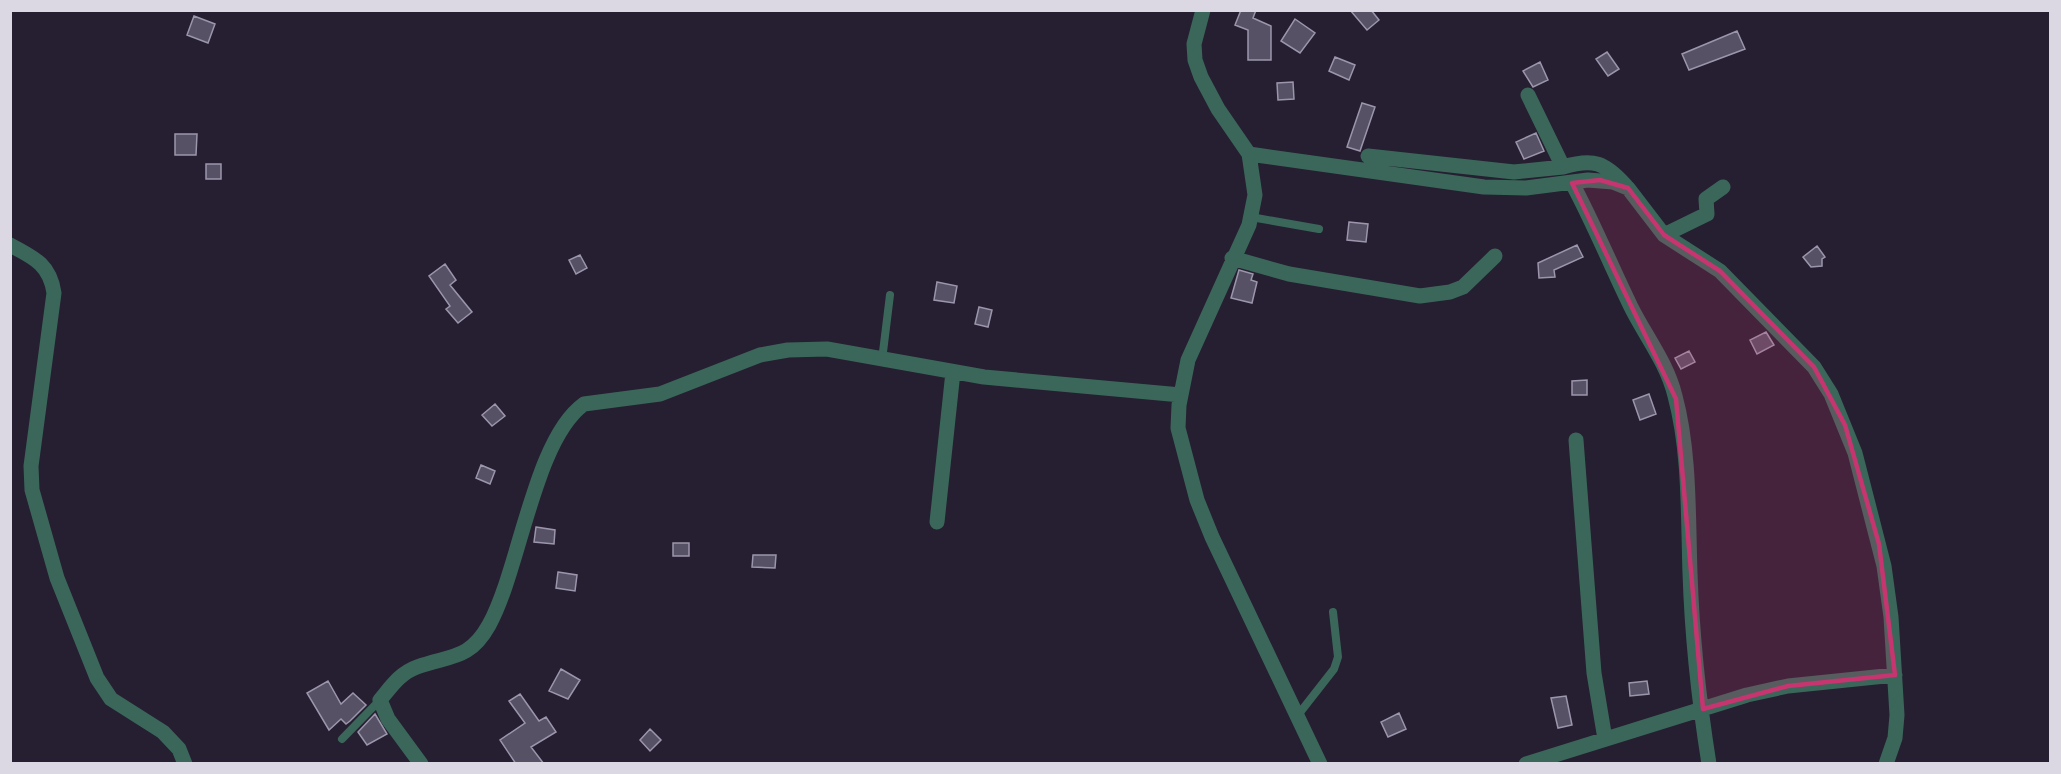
<svg xmlns="http://www.w3.org/2000/svg" width="2061" height="774" viewBox="0 0 2061 774" font-family="'PT Sans',sans-serif">
<style>
.building{fill:#575165;stroke:#9c96ac;stroke-width:1.5}
.lines{fill:none;stroke-linecap:round;stroke-linejoin:round}
.lane{stroke:#3b675a;stroke-width:8}
.street{stroke:#3b675a;stroke-width:15}
.marked{fill:#c6356f;fill-opacity:0.2;stroke:#c6356f;stroke-width:4.5;stroke-linejoin:round}
</style>
<rect width="100%" height="100%" fill="#251f31"/>
<path class="building" d="M1241,10H1256L1253,18L1271,26V60H1248V30L1235,25Z
M1350,10H1371L1379,20L1367,30Z
M194,16L215,24L208,43L187,35Z
M1295,19L1315,33L1300,53L1281,41Z
M1737,31L1745,49L1689,70L1682,54Z
M1607,52L1619,69L1608,76L1596,59Z
M1335,57L1355,65L1349,80L1329,71Z
M1540,62L1548,80L1533,87L1523,71Z
M1293,82L1294,99L1278,100L1277,83Z
M1362,103L1375,107L1360,151L1347,147Z
M1536,133L1544,151L1524,159L1516,142Z
M175,134H197L196,155H175Z
M206,164H221V179H206Z
M1349,222L1368,224L1366,242L1347,240Z
M1577,245L1583,257L1554,270L1555,277L1539,278L1538,263Z
M1817,246L1825,257L1822,259V266L1811,267L1803,257Z
M580,255L587,268L576,274L569,260Z
M445,264L456,280L450,285L472,312L458,323L446,309L450,306L429,276Z
M1239,270L1253,274L1251,280L1257,282L1252,303L1231,298Z
M937,282L957,286L954,303L934,300Z
M979,307L992,310L988,327L975,324Z
M1766,332L1774,345L1757,354L1750,340Z
M1689,351L1695,362L1681,369L1675,358Z
M1587,380V395H1572V381Z
M1649,394L1656,414L1640,420L1633,400Z
M495,404L505,416L492,426L482,415Z
M481,465L495,471L490,484L476,478Z
M536,527L555,530L554,544L534,542Z
M673,543H689V556H673Z
M753,555H776L775,568L752,567Z
M558,572L577,575L575,591L556,588Z
M561,669L580,680L568,699L549,691Z
M328,681L341,704L353,693L366,705L350,721L346,724L341,719L329,730L307,693Z
M1647,681L1649,694L1630,696L1629,683Z
M520,694L539,721L546,717L556,732L531,747L544,764H516L500,740L525,723L509,701Z
M1566,696L1572,725L1558,728L1551,698Z
M1399,713L1406,729L1388,737L1381,722Z
M375,714L387,734L367,745L358,732Z
M650,729L661,740L650,751L640,740Z"/>
<g class="lines">
<path class="lane" d="M1251,217L1319,229
M882,360L890,295
M1298,715L1334,669L1338,657L1333,612
M342,739L380,700"/>
<path class="street" d="M1203,10L1194,44L1195,60L1201,77L1218,109L1249,154L1255,195L1249,225L1188,360L1179,405L1178,428L1197,500L1212,537L1320,764
M1528,95L1563,167C1593,158 1605,162 1626,186
M1249,154L1484,187L1526,188L1588,180L1613,182L1628,188L1664,235L1720,271L1814,367L1831,394L1855,453L1884,566L1891,617L1897,715L1895,738L1886,764
M1368,156L1514,172L1563,167
M1572,183C1594,224 1611,266 1631,307C1646,337 1667,363 1675,396C1690,451 1688,517 1690,573C1692,636 1699,701 1709,764
M1664,235L1707,214L1706,199L1723,187
M10,245C35,258 50,265 54,293L31,466L32,490L57,578L97,678L111,699L163,732L179,749L185,764
M1232,258L1289,274L1420,296L1450,292L1463,287L1495,256
M1576,440L1594,673L1605,739
M937,522L953,372
M421,764L388,719L380,700C391,687 400,673 417,667C449,655 469,661 489,625C520,569 534,440 584,404L660,394L760,355L788,350L827,349L984,377L1181,395
M1526,764L1747,695L1788,686L1895,675"/>
</g>
<path class="marked" d="M1600,180L1628,188L1664,235L1720,271L1814,367L1845,425L1879,544L1895,675L1788,686L1703,709L1676,399L1572,183Z"/>
<rect width="2061" height="774" fill="none" stroke="#dbd7e3" stroke-width="24"/>
</svg>
